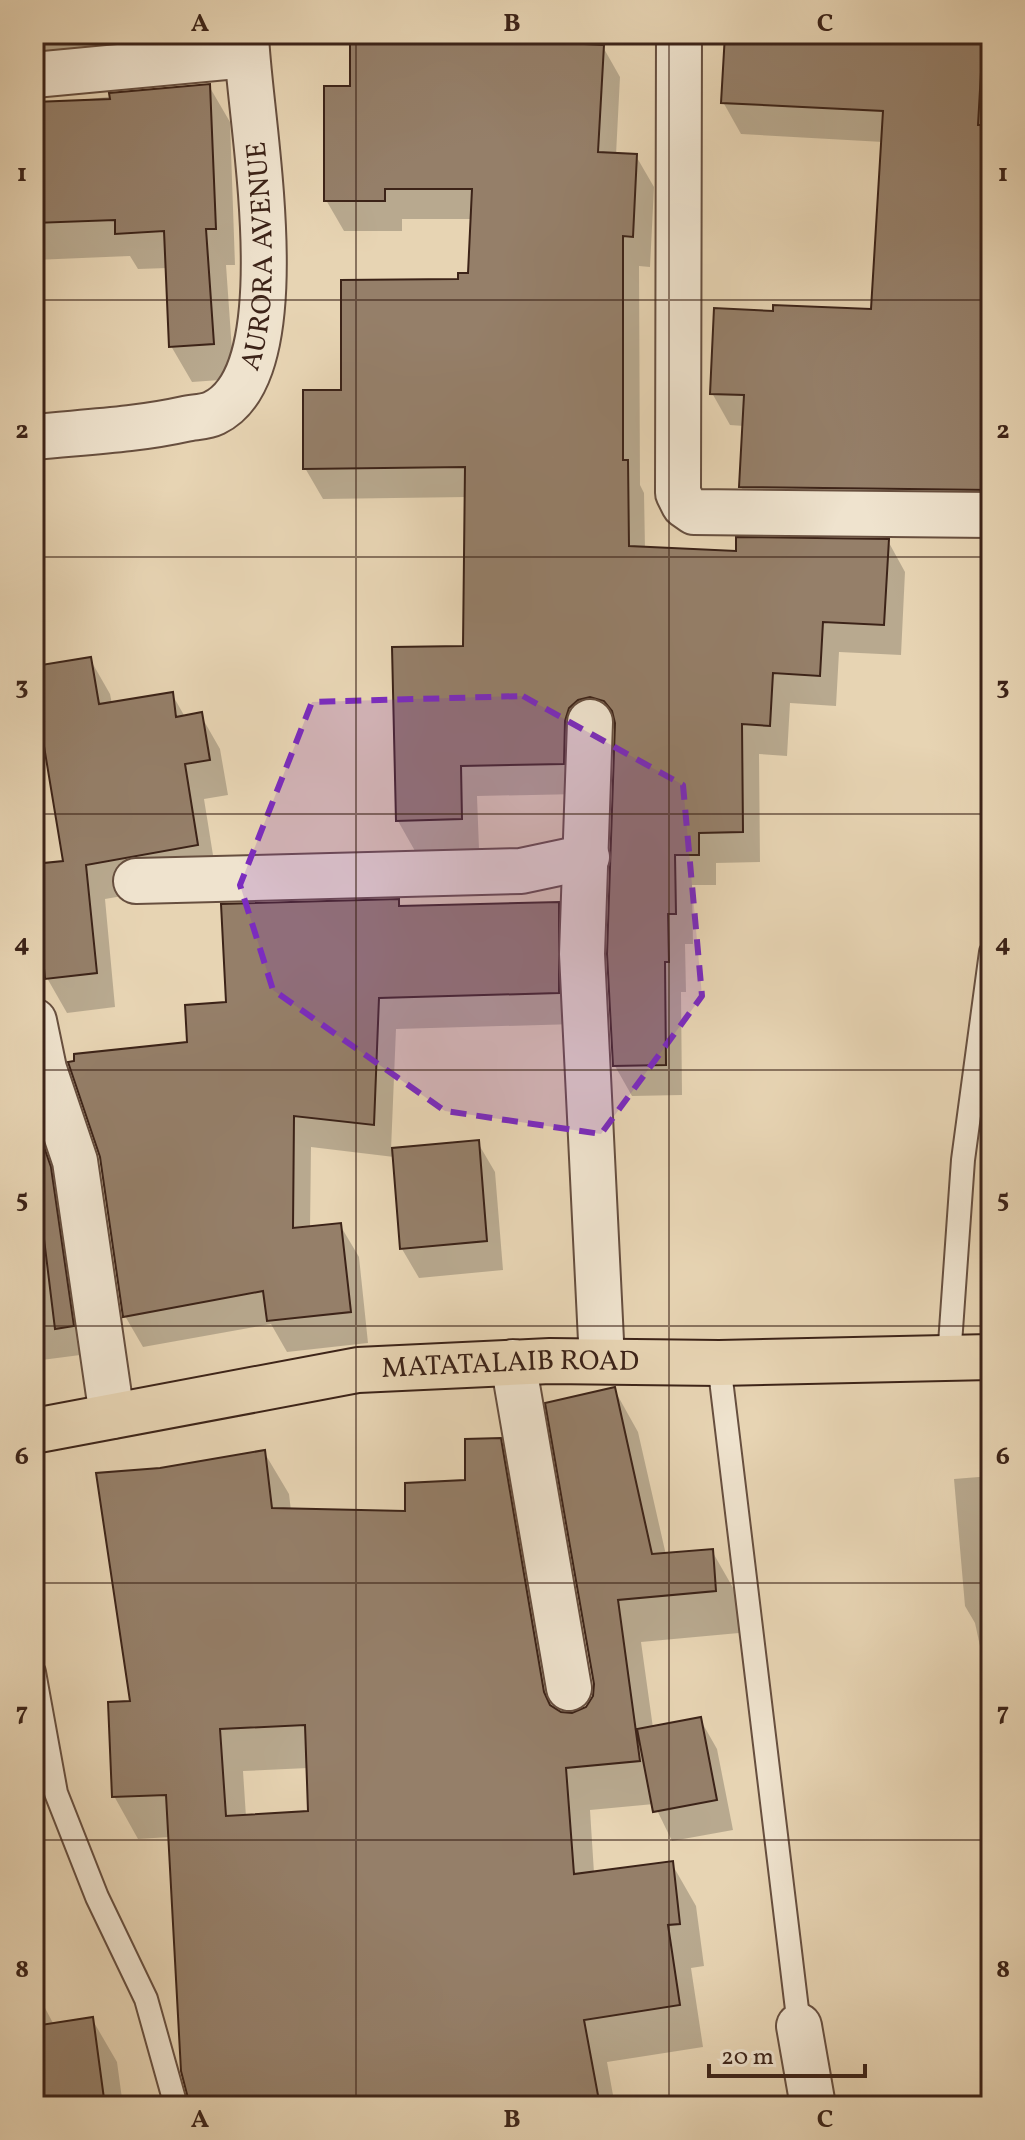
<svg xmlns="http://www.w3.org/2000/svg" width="1025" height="2140" viewBox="0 0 1025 2140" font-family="Vollkorn,serif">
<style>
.shadow{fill:#0003;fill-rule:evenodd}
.building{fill:#957f69;stroke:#3c2318;stroke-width:2;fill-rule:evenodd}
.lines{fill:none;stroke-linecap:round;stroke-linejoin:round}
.lane-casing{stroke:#674f3f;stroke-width:26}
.street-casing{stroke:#674f3f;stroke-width:48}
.primary-casing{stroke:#3c2318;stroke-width:48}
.lane{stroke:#efe3ce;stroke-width:22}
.street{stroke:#efe3ce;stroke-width:44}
.primary{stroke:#e7d4b3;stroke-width:44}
.marked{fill:#7b2cbf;fill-opacity:0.2;stroke:#7b2cbf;stroke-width:6;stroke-dasharray:16 10;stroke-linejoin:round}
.grid{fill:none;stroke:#3c2318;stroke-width:2;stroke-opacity:0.55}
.labels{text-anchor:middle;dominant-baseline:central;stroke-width:7;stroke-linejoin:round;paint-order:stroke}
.street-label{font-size:28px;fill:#3c2318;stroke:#efe3ce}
.neatline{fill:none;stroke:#3c2318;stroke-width:3}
.grid-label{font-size:26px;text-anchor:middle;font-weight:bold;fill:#3c2318}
</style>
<rect width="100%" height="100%" fill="#e7d4b3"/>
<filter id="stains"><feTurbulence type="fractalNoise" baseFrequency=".0025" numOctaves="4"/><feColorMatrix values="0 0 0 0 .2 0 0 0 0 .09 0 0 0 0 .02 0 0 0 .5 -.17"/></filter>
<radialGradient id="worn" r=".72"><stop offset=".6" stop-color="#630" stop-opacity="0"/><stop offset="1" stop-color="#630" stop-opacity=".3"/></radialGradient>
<path class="shadow" d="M34,34H147L148,74L61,82L41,48H34Z
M352,34H519V42L603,47L620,77L616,155L636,156L654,187L650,267L639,266L640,485L644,493L645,548L738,553L888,541L905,572L901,655L839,652L836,706L790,703L787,756L759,754L760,862L716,863V885H692L693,944H685L686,992H681L682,1095L632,1096L615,1066L617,730L609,727L580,794L477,796L479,849L415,851L398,821L464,648L467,497L323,499L305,468L343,392L470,275L473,219H402V231H344L326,200L352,88Z
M710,34H816L878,39L882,34H991V521L760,519L741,487L744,426L730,425L712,393L775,313L873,312L883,142L741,134L723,102L727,44L716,43Z
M209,86L230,122L235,265H226L234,379L192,382L171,346L168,268L138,269L130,256L34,260V105Z
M90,659L110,694L112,704L172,694L185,717L200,714L220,749L228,795L204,799L217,880L105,899L115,1007L67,1013L47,978L65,862L47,723Z
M398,901L402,908L558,904L576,935V1024L396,1029L391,1150L478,1143L495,1172L503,1270L419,1278L402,1249L394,1157L311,1147L310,1229L340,1225L359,1257L368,1343L287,1352L271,1324L143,1347L125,1316L189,1044L229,1004Z
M34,1102L65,1196L88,1354L34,1361Z
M614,1389L638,1432L666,1555L712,1551L736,1593L739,1633L641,1642L653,1728L700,1719L717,1749L733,1830L672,1841L654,1804L590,1810L594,1873L672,1864L696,1906L704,1966L691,1968L703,2047L607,2062L615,2106H195L170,1837L138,1839L114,1796L132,1703L160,1470L264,1452L289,1494L291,1511L407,1513L467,1482L500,1440L524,1482L564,1714L573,1715L587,1708L595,1697ZM308,1768L310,1813L246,1817L243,1771Z
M991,1476V1697L975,1623L965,1606L954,1479Z
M34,1987L54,2025L92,2019L117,2062L123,2106H34Z"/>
<path class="building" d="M350,34H503V40L604,45L598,152L637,154L633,237L623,236V460H628L629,546L736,551V537L889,539L884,625L823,622L820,676L773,673L770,726L742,724L743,832L699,833V855H675L676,914H668L669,962H665L666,1065L613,1066L607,954L615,723L612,711L604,701L590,697L578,700L569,708L565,721L564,764L461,766L462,819L396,821L392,647L463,646L465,467L303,469V390H341V280L458,279V273H468L472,189H385V201H324V86H350Z
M725,34L983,37L978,125H991L983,328H991V490L739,487L744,395L710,394L714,308L773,311V305L871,309L883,111L721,103Z
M210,84L216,229H206L214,344L169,347L164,231L115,234V220L34,223V102L110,99L109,93Z
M91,657L99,704L173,692L176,717L202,712L210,760L185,764L198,845L86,865L97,973L45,979L34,864L63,861L40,722L44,721L35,666Z
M399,899V906L559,902V993L379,998L374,1125L294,1116L293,1228L341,1223L351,1312L267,1321L263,1291L123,1317L100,1157L68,1062L74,1061V1054L187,1042L185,1005L226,1002L221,904Z
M34,1118L51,1167L74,1326L55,1329L34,1157Z
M479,1140L487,1241L400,1249L392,1148Z
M615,1387L652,1554L713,1549L716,1591L618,1600L640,1761L566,1768L574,1874L673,1861L680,1924L668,1925L680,2005L584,2020L600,2106H190L181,2071L166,1795L112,1797L108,1702L130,1701L96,1473L160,1468L265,1450L272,1508L405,1511V1483L465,1480V1439L501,1438L544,1692L550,1705L561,1712L572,1713L586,1707L593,1696L594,1684L545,1403ZM305,1725L308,1811L226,1816L220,1729Z
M701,1717L717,1800L653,1812L637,1729Z
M93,2017L105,2106H34V2026Z"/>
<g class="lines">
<g class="lane-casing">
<path id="lane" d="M949,1358L963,1160L991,952
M719,1363L799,2026
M34,1672L56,1793L97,1897L146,1999L176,2106"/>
</g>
<g class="street-casing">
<g id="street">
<path d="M679,34L678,493L684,505L694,512L991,515"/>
<path d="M34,75L247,55"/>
<path id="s1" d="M34,437C84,432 136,430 185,419C194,417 206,417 214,413C301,371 248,113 246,34"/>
<path d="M590,722L582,954L602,1361"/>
<path d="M136,881L521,871L587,857"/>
<path d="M34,1021L44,1069L75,1161L112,1416"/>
<path d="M513,1362L569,1688"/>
<path d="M799,2026L813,2106"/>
</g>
</g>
<g class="primary-casing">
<g id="primary">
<path id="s2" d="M34,1431L358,1370L550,1361L719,1363L991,1357"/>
</g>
</g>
<use href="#lane" class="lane"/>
<use href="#street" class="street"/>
<use href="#primary" class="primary"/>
</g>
<path class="marked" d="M523,696L683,785L702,996L601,1134L445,1111L273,990L240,885L312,702Z"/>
<path class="grid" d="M356,34V2106M669,34V2106M34,300H991M34,557H991M34,814H991M34,1070H991M34,1326H991M34,1583H991M34,1840H991"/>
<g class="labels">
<g class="street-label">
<text stroke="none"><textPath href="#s1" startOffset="354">AURORA AVENUE</textPath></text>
<text stroke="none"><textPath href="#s2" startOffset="482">MATATALAIB ROAD</textPath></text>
</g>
</g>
<rect width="1025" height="2140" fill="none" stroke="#e7d4b3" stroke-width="88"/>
<path d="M709 2064v12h156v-12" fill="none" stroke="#3c2318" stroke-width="4"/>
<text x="721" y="2064" font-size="24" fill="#3c2318" stroke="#efe3ce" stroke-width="6" paint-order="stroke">20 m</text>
<rect x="44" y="44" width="937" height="2052" class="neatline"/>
<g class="grid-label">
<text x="200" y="31">A</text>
<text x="512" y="31">B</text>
<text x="825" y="31">C</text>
<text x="22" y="181">1</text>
<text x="1003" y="181">1</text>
<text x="22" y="438">2</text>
<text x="1003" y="438">2</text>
<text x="22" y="694">3</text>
<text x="1003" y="694">3</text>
<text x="22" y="951">4</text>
<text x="1003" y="951">4</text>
<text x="22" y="1207">5</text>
<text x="1003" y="1207">5</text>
<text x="22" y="1464">6</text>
<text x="1003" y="1464">6</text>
<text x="22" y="1720">7</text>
<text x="1003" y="1720">7</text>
<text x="22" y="1977">8</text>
<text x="1003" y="1977">8</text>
<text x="200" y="2127">A</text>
<text x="512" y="2127">B</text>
<text x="825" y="2127">C</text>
</g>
<rect width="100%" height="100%" filter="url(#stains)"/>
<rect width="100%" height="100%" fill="url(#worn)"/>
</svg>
